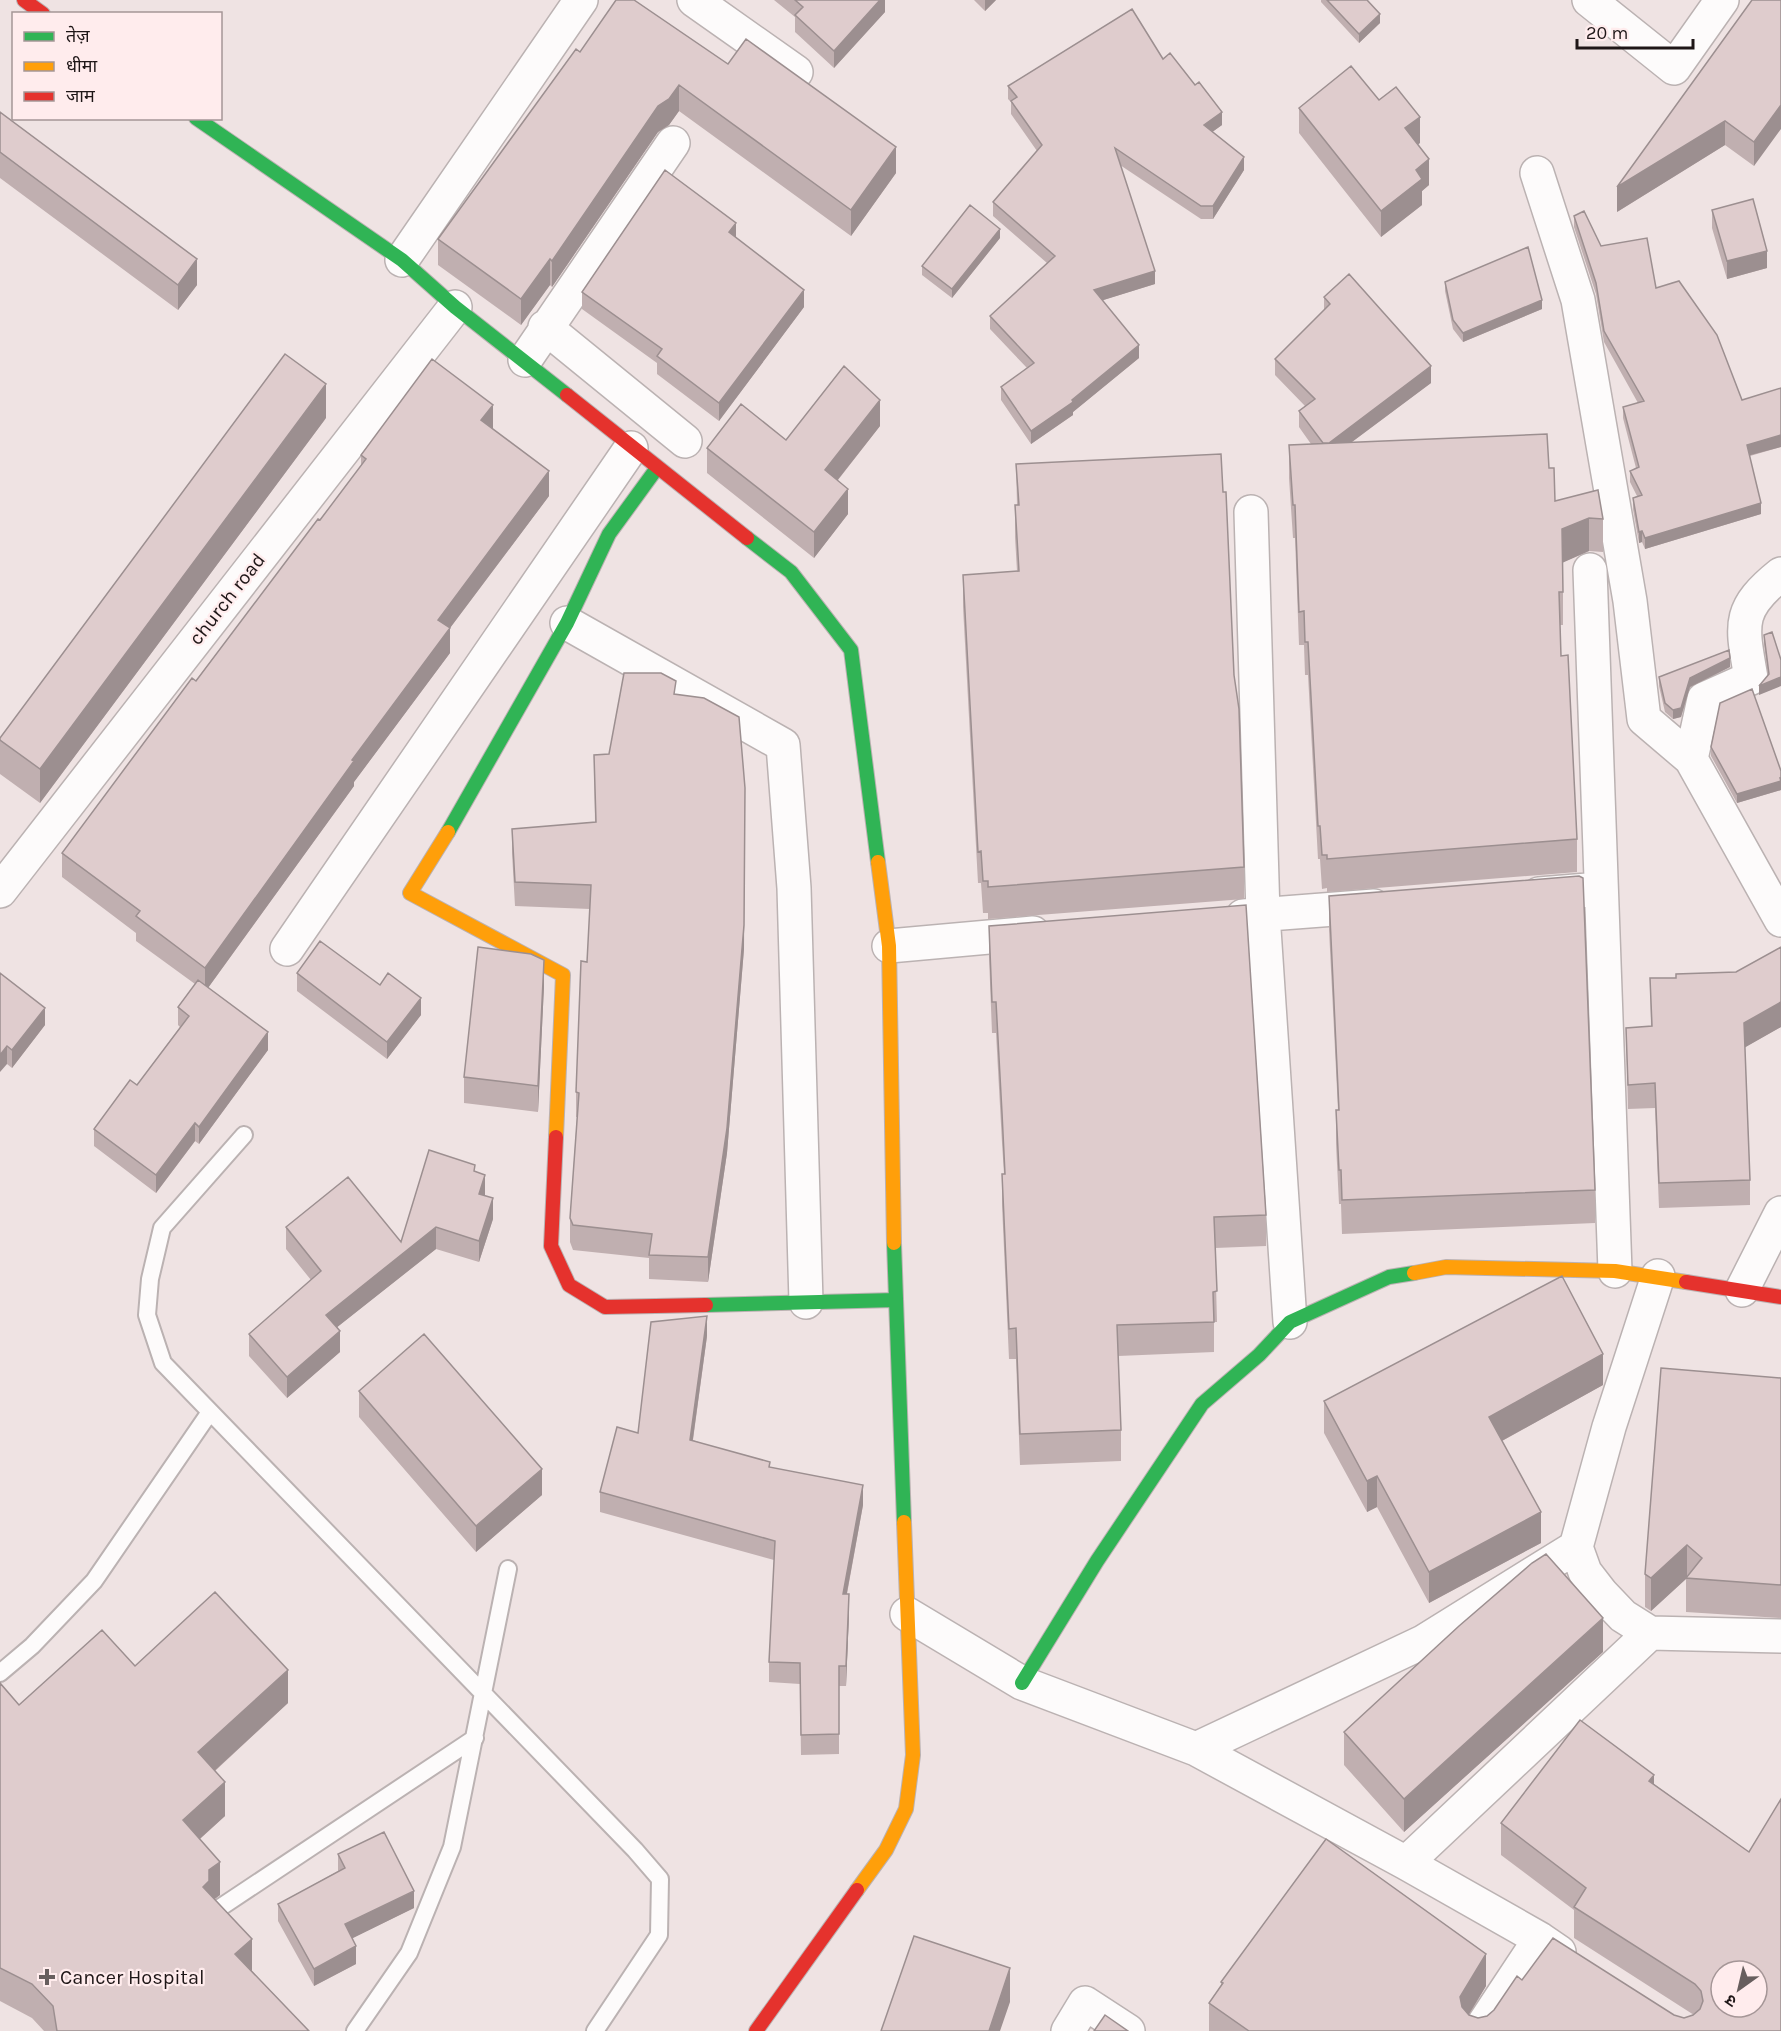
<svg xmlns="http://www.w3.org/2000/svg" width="1781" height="2031" viewBox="0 0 1781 2031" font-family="Karla,'Noto Sans Devanagari',sans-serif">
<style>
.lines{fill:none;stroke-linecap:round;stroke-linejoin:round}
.lane-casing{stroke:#bbb2b2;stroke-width:20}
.street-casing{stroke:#bbb2b2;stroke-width:36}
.fast-casing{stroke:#bbb2b2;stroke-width:16}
.slow-casing{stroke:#bbb2b2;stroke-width:16}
.jam-casing{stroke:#bbb2b2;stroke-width:16}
.lane{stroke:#fdfbfb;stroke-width:16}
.street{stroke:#fdfbfb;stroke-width:33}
.fast{stroke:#30b455;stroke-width:14}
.slow{stroke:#ff9f0a;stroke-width:14}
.jam{stroke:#e5322d;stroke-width:14}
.wall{fill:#c0afb0}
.shaded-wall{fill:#9c8f90}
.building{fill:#dfcccd;stroke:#9c8f90;stroke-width:1.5;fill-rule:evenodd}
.poi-dot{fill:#675e5e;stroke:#ffeced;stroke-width:2}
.labels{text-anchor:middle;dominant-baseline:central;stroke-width:4.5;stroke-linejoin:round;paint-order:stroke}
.street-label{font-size:20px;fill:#1e1617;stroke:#ffeced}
.poi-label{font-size:20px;fill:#1e1617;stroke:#ffeced;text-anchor:start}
</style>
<rect width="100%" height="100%" fill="#efe3e3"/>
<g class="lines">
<g class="lane-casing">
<path id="lane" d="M244,1135L162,1228L150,1279L147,1315L163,1363L635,1850L660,1879L659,1935L595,2031
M0,1673L32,1646L94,1581L210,1412
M218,1909L475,1738
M355,2031L409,1953L452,1847L508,1569"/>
</g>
<g class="street-casing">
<path id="street" d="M694,0L796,72
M1589,0L1674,68L1722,0
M1537,173L1578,300L1630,601L1644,719L1691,759L1781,920
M402,260L581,0
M545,327L685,441
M525,360L673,143
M1251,512L1263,914L1290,1322
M1590,570L1615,1271
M567,623L783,745L794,888L806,1302
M1691,759L1704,699L1751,678C1742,625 1736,610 1781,574
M0,891L455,307
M1539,894L1600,889
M1243,916L1374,906
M889,946L1033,933
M287,949L631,448
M1742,1290L1781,1213
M1576,1547L1585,1572L1602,1594L1623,1616L1650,1633L1781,1636
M907,1614L1022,1683L1196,1749L1406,1863L1540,1939
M1196,1749L1423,1642L1576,1547L1609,1427L1658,1276
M1406,1863L1650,1633
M1068,2031L1085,2003L1128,2031
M1479,2031L1540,1939L1559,1952"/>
</g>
<g class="fast-casing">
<path id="fast" d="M196,118L402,260L455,307L567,395
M747,538L791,572L851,650L878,862
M448,832L567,623L609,534L657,468
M894,1243L904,1522
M706,1305L895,1300
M1022,1683L1097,1561L1202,1404L1259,1355L1290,1322L1389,1277L1414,1273"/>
</g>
<g class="slow-casing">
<path id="slow" d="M448,832L410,893L563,975L556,1137
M878,862L889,946L894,1243
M1414,1273L1446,1267L1615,1271L1686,1282
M857,1890L886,1850L906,1809L913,1755L904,1522"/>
</g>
<g class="jam-casing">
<path id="jam" d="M24,0L43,14
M567,395L747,538
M556,1137L551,1246L569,1285L605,1307L706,1305
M1686,1282L1781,1297
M756,2031L857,1890"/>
</g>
<use href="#lane" class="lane"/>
<use href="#street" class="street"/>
<use href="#fast" class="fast"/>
<use href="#slow" class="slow"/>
<use href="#jam" class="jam"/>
</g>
<path class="wall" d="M774,0H885V12L834,68L795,32V17Z
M974,0H996L985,11Z
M1321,0H1367L1380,23L1359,43L1321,2Z
M1781,0L1754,166L1725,145L1617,212Z
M580,52L728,64L896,173L851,236L679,111L669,125L658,132L552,287L550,285L521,325L438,265V239Z
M1163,59L1222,125L1212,132L1244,170L1213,219H1201L1120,165L1155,284L1103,300L1139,358L1073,412V415L1031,444L1001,400V387L1027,368L990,329V316L1047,263L993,216V202L1037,151L1011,114V102L1008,99V86Z
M1379,100L1420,143L1417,144L1429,185L1422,191V205L1381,237L1299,133V108Z
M0,112L197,285L178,310L0,178Z
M1712,210L1767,268L1727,279L1712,228Z
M1574,216L1601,246L1656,288L1742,400L1781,447L1750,456L1761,514L1645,549L1642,542L1639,543L1633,509V498L1637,496L1630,482V471L1636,468L1623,418V407L1638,403L1604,342L1596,294L1574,227Z
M736,237L804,307L719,421L657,374V363L582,309V292Z
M1000,238L952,298L922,275V266Z
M1445,282L1542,309L1463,342L1453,329L1445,291Z
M1324,297L1431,383L1352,442L1549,468L1555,501L1603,519V552L1589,551L1563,562V625H1560L1561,656L1577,839V872L1327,892V888L1322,889L1320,859H1318L1308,675H1305L1304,645H1299L1295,538H1293L1289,478V445L1311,444L1299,427V411L1305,406L1275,375V359L1324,310Z
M326,418L40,803L0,774V738Z
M880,426L838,480L848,514L814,558L707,473V448L786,440Z
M493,429L549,496L450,628V653L354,782V786L208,988L268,1050L199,1144L195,1141L156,1193L94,1146V1129L137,1085L180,1027L178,1025V1007L195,984L136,941V933L62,877V853L320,520L361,466V455Z
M1016,464L1244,867V899L988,919V913H983L981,883H978L963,607V575L1017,571L1015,537V505H1017Z
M1764,635L1781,660L1759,695L1768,675L1764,644Z
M1730,667L1690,687L1681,717L1673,719L1665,712L1659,686V677Z
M676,694L744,949L727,1153L708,1282L649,1279V1258L573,1250L570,1242V1218L577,1117H576V1092L587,962L590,909L515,906L512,853V829L595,822L594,755L609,754Z
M1711,747L1781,771V790L1737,803L1711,756Z
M1329,896L1595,1190V1223L1342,1234L1341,1204H1339L1336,1144V1110H1338L1329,930Z
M989,926L1266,1215V1246L1215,1248L1217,1322H1214V1352L1118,1356L1121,1430V1461L1020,1465L1016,1359H1009L1002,1205V1174H1004L1002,1143L996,1033H992L989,957Z
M0,973L45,1025L12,1068L7,1064Z
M297,973L421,1015L387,1059L297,991Z
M1650,978L1781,1027L1745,1047L1750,1180V1205L1659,1208L1655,1108L1628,1109L1626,1028L1651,1026Z
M544,986L538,1112L464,1103V1077Z
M475,1171L485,1196L493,1219L479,1262L436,1249L337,1327L340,1352L287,1398L249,1356V1334L311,1280L286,1249V1227L401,1242Z
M707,1336L693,1440L770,1467L863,1505L847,1594L849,1614L846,1686H839V1754L801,1755L800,1684L769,1682V1662L774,1560L600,1512V1492L638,1433Z
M1781,1378V1618L1686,1612V1579L1651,1611L1645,1607V1574Z
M1603,1385L1502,1441L1541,1543L1429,1603L1377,1507L1367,1512L1324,1433V1401Z
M359,1391L542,1495L476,1552L359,1417Z
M1603,1652L1404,1832L1344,1765V1732Z
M135,1666L288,1703L215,1771L225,1816L200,1839L220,1895L215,1899L252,1971L309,2031H44L32,2018L0,2001V1683L19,1705Z
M1654,1784L1749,1852L1781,2031H1209V2003L1221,1986V1982L1486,1986L1469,2015L1478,2018L1487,2016L1494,2010L1522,1980L1684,2018L1694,2015L1574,1938V1910L1501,1855V1823Z
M338,1854L414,1908L352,1938L356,1964L314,1986L278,1921V1904L338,1871Z"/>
<path class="shaded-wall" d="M880,0H885V12L834,68V51Z
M985,0H996L985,11Z
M1380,14V23L1359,43V34Z
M679,85V111L669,125L658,132L552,287V261L658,106Z
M1781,105V129L1754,166V142Z
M1222,112V125L1204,138V125Z
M1420,117V143L1405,154V128Z
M1725,121V145L1617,212V187Z
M896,147V173L851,236V210Z
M1244,157V170L1213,219V206Z
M1429,159V185L1422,191V205L1381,237V211L1416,170Z
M736,223V240L729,232Z
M1000,229V238L952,298V289Z
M1767,251V268L1727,279V261Z
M197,259V285L178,310V285Z
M550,259V285L521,325V299Z
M1155,271V284L1094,303V290Z
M804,290V307L719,421V403Z
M1542,300V309L1463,342V333Z
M1139,345V358L1073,412V415L1031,444V431L1072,400Z
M1431,366V383L1325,462V446Z
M326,384V418L40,803V769Z
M880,400V426L825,496V470Z
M493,405V429L481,420Z
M1781,435V447L1747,456V445Z
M549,471V496L438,644V620Z
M848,489V514L814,558V532Z
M1761,503V514L1645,549V538Z
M1589,518V551L1562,563V529Z
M1642,531V542L1639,543V532Z
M450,628V653L354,782V786L205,992V968L352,760Z
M1730,658V667L1690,687L1681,717L1673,719V710L1690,678Z
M1781,677V686L1759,695V686Z
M1780,778H1781V790L1737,803V794Z
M745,788L744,949L727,1153L708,1282V1257Z
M544,960V986L538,1112V1086Z
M421,998V1015L387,1059V1042Z
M1781,1002V1027L1744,1048V1023Z
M45,1008V1025L12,1068V1050Z
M268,1032V1050L199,1144V1127Z
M7,1046V1064L0,1072V1055Z
M195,1123V1141L156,1193V1175Z
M485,1175V1196L479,1194Z
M493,1198V1219L479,1262V1241Z
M436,1227V1249L326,1336V1315Z
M707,1316V1336L690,1460V1440Z
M340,1331V1352L287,1398V1377Z
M1603,1354V1385L1489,1448V1417Z
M542,1469V1495L476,1552V1526Z
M1377,1476V1507L1367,1512V1481Z
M863,1485V1505L843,1614V1594Z
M1541,1512V1543L1429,1603V1572Z
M1687,1545V1578L1651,1611V1578Z
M849,1594V1614L846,1686V1666Z
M1603,1618V1652L1404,1832V1799Z
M288,1670V1703L198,1786V1752Z
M1654,1775V1807L1649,1781Z
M225,1782V1816L183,1854V1820Z
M220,1862V1895L209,1903L203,1887L209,1870Z
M414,1891V1908L345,1942V1924Z
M252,1939V1972L235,1954Z
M356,1946V1964L314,1986V1969Z
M1486,1954V1986L1460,2029V1997Z
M1010,1968V2002L1000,2031H989Z"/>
<path class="building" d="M616,0H634L728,64L746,39L896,147L851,210L679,85L669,99L658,106L552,261L550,259L521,299L438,239L576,49L580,52Z
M795,0H880L834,51L795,15L803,7Z
M1327,0H1367L1380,14L1359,34Z
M1752,0H1781V105L1754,142L1725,121L1617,187Z
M1132,9L1163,59L1170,53L1195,85L1199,82L1222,112L1204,125L1244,157L1213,206H1201L1115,148L1155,271L1094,290L1139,345L1072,400L1073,402L1031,431L1001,387L1034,363L990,316L1055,256L993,202L1042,145L1011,101L1017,97L1008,86Z
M1351,66L1379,100L1396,87L1420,117L1405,128L1429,159L1416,170L1422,179L1381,211L1299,108Z
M0,112L197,259L178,285L0,152Z
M665,170L736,223L729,232L804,290L719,403L657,356L662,349L582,292Z
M1753,199L1767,251L1727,261L1712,210Z
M970,205L1000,229L952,289L922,266Z
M1584,211L1601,246L1647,238L1656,288L1679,281L1717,335L1742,400L1781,388V435L1747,445L1761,503L1645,538L1642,531L1639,532L1633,498L1642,495L1630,471L1639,467L1623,407L1644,401L1604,331L1596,283L1574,216Z
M1528,247L1542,300L1463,333L1453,320L1445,282Z
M1349,274L1431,366L1329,443H1323L1299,411L1315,399L1275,359L1330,304L1324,297Z
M285,354L326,384L40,769L0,740V738Z
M432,359L493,405L481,420L549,471L438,620L450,628L352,760L354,761L205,968L136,916L140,911L62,853L192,678L196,681L318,519L320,520L366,459L361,455Z
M844,366L880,400L825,470L848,489L814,532L707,448L741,404L786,440Z
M1547,434L1549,468H1554L1555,501L1598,490L1603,519L1589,518L1562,529L1563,592H1559L1561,656L1568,655L1577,839L1327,859V855H1322L1320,826H1318L1308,642H1305L1304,611L1299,612L1295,505H1293L1289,445Z
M1221,454L1223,492H1226L1234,675L1239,709L1244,867L988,887V881H983L981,851L978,852L963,575L1019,571L1015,505H1019L1016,464Z
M1772,632L1781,660V677L1759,686L1769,674L1764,635Z
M1729,650L1730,658L1690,678L1681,708L1673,710L1665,703L1659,677Z
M624,673H661L676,681L674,694L704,698L739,717L745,788L744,925L727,1128L708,1257L649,1255L652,1234L573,1225L570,1218L579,1093L576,1092L581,961L587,962L591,885L515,882L512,829L596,822L594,755L609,754Z
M1752,689L1781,771V778H1780L1781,781L1737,794L1711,747L1720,703Z
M1579,876L1583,878L1595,1190L1342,1200L1341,1170H1339L1336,1110H1339L1329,896Z
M1246,905L1266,1215L1214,1217L1217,1291L1213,1292L1214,1322L1117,1325L1121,1430L1020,1434L1016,1328L1009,1329L1002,1174H1005L1002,1113L996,1002H992L989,926Z
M320,941L380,985L388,973L421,998L387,1042L297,973Z
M478,947L531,954L544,960L538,1086L464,1077Z
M1781,947V1002L1744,1023L1750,1180L1659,1183L1655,1083L1628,1085L1626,1028L1652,1026L1650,978H1676V974L1736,972Z
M0,973L45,1008L12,1050L7,1046L0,1055Z
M198,980L268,1032L199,1127L195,1123L156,1175L94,1129L130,1080L137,1085L189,1016L178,1007Z
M429,1150L475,1165L474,1171L485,1175L479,1194L493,1198L479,1241L436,1227L326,1315L340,1331L287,1377L249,1334L321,1271L286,1227L348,1177L401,1242Z
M1562,1276L1603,1354L1489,1417L1541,1512L1429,1572L1377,1476L1367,1481L1324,1401Z
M707,1316L690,1440L770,1462L769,1467L863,1485L843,1594H849L846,1666H839V1734L801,1735L800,1663L769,1662L775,1541L600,1492L617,1427L638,1433L651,1322Z
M424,1334L542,1469L476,1526L359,1391Z
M1661,1368L1781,1378V1585L1686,1578L1702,1558L1687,1545L1651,1578L1645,1574Z
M1546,1554L1603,1618L1404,1799L1344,1732L1459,1626L1532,1563Z
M215,1592L288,1670L198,1752L225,1782L183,1820L220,1862L209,1870V1881L203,1887L252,1939L235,1954L309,2031H57L53,2006L32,1984L0,1968V1683L19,1705L102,1630L135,1666Z
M1580,1720L1654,1775L1649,1781L1749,1852L1781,1799V2031H1249L1209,2003L1223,1983L1221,1982L1326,1839L1486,1954L1460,1997L1462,2007L1469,2015L1478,2018L1487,2016L1494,2010L1517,1976L1522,1980L1553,1938L1674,2015L1684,2018L1693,2015L1700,2009L1703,2001L1701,1991L1695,1984L1574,1907L1586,1888L1501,1823ZM1721,1971H1757V2007H1721Z
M384,1832L414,1891L345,1924L356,1946L314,1969L278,1904L345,1868L338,1854Z
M914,1936L1010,1968L989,2031H881Z
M1105,2015L1128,2031H1094Z"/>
<path class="poi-dot" d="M44 1968h6v6h6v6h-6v6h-6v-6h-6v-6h6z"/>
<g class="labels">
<g class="street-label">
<text transform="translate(227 599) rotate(-52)">church road</text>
</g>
<g class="poi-label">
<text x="60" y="1977">Cancer Hospital</text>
</g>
</g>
<rect x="12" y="12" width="210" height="108" fill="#ffeced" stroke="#a59697" stroke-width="1.5"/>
<rect x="24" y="32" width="30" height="9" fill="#30b455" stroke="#a59697" stroke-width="1.5"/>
<text x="66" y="42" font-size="18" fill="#1e1617">तेज़</text>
<rect x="24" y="62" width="30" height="9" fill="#ff9f0a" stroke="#a59697" stroke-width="1.5"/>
<text x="66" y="72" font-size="18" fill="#1e1617">धीमा</text>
<rect x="24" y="92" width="30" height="9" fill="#e5322d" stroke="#a59697" stroke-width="1.5"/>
<text x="66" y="102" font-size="18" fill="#1e1617">जाम</text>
<g transform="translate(1739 1989) rotate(214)"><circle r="28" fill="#ffeced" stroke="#a59697" stroke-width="1.5"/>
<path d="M0-4.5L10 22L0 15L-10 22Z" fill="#675e5e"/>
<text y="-9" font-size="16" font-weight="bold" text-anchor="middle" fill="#1e1617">उ</text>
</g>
<path d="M1577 39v9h116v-9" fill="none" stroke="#1e1617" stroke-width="3"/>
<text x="1586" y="39" font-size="18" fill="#1e1617" stroke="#ffeced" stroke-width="4.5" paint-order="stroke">20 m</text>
</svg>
